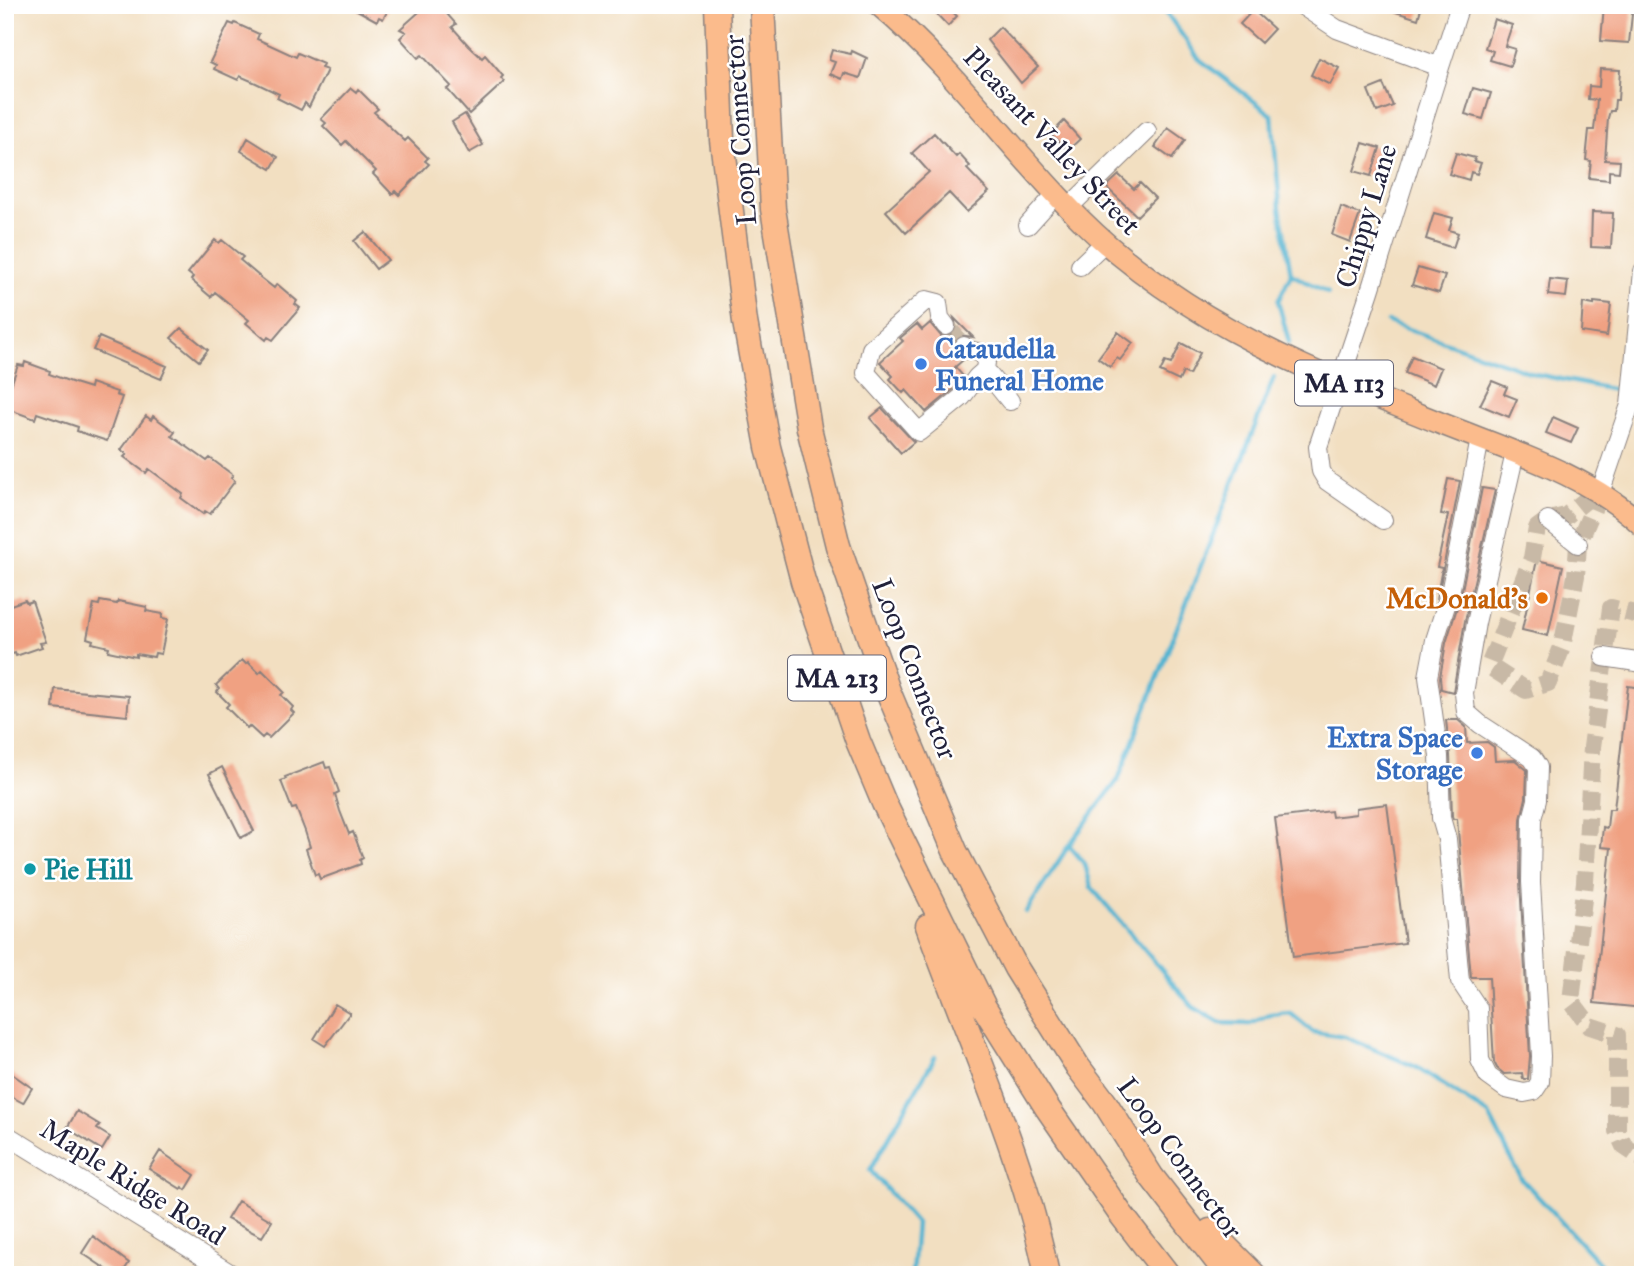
<svg xmlns="http://www.w3.org/2000/svg" width="1648" height="1280" viewBox="0 0 1648 1280" font-family="'IM FELL Great Primer',serif">
<style>
.lines{fill:none;stroke-linecap:round;stroke-linejoin:round}
.stream{stroke:#53b4d1;stroke-width:4.5}
.building{fill:#f0a182}
.minor-tunnel{stroke:#c8b9a6;stroke-width:18;stroke-dasharray:18 9;stroke-linecap:butt}
.minor-casing{stroke:#8a807e;stroke-width:20}
.major-casing{stroke:#8a807e;stroke-width:24}
.highway-casing{stroke:#8a807e;stroke-width:27}
.minor{stroke:#fff;stroke-width:18}
.major{stroke:#fbbb8c;stroke-width:21}
.highway{stroke:#fbbb8c;stroke-width:24}
.shop-dot{fill:#3f7fe0;stroke:#fff;stroke-width:2.5}
.food-dot{fill:#e8710a;stroke:#fff;stroke-width:2.5}
.culture-dot{fill:#0f9aa8;stroke:#fff;stroke-width:2.5}
.labels{text-anchor:middle;dominant-baseline:central;stroke-width:5;stroke-linejoin:round;paint-order:stroke}
.shield{fill:#fff;stroke:#646476;stroke-width:2}
.shield-label{font-size:26px;font-weight:bold;fill:#22223b}
.street-label{font-size:28px;fill:#22223b;stroke:#fff}
.shop-label{font-size:28px;font-weight:bold;fill:#366cbe;stroke:#fff;text-anchor:start}
.food-label{font-size:28px;font-weight:bold;fill:#c56008;stroke:#fff;text-anchor:end}
.culture-label{font-size:28px;font-weight:bold;fill:#0d838f;stroke:#fff;text-anchor:start}
</style>
<rect width="100%" height="100%" fill="#fff"/>
<filter id="ink" filterUnits="userSpaceOnUse"><feTurbulence type="fractalNoise" baseFrequency=".0143" numOctaves="2"/><feDisplacementMap in="SourceGraphic" scale="14" xChannelSelector="R" yChannelSelector="G"/><feConvolveMatrix kernelMatrix="1 2 1 2 8 2 1 2 1" color-interpolation-filters="sRGB"/></filter>
<filter id="wash" filterUnits="userSpaceOnUse"><feTurbulence type="fractalNoise" baseFrequency=".00686" numOctaves="4" result="noise"/><feDisplacementMap in="SourceGraphic" scale="28" xChannelSelector="R" yChannelSelector="G"/><feGaussianBlur stdDeviation="1.57" result="paint"/><feColorMatrix in="noise" values="0 0 0 0 0 0 0 0 0 0 0 0 0 0 0 0 0 1.4 0 .05"/><feComposite in="paint" operator="in"/></filter>
<g filter="url(#wash)">
<rect width="100%" height="100%" fill="#f2dfc1"/>
<g class="lines">
<path class="stream" d="M1161,5L1199,59L1272,115L1280,208L1291,274L1328,293
M1388,322L1535,374L1620,391
M1289,342L1278,301L1291,274
M1069,845L1085,864L1091,887L1193,1007L1220,1023L1250,1024L1270,1015L1290,1013L1313,1032L1345,1037L1416,1067L1489,1115L1521,1178L1610,1275
M1026,912L1069,845L1118,780L1274,377
M912,1275L916,1223L870,1170L935,1057"/>
</g>
<g id="blocks">
<path class="building" d="M348,5H391L383,19L379,17L377,21Z
M427,5H439L456,24L452,27L469,46L482,58L485,55L503,76L501,78L504,82L469,114L447,89L451,86L434,68L422,55L418,58L400,38L406,32L400,29Z
M928,5H945L957,16L948,26Z
M1383,5H1422L1418,19L1383,8Z
M1604,5H1633L1629,43L1601,41Z
M1253,10L1274,29L1261,43L1240,24Z
M1494,19L1512,25L1505,46L1515,49L1510,66L1490,60L1493,51L1485,48Z
M229,23L234,25L235,23L259,34L257,39L296,57L298,53L323,64L321,68L327,70L309,107L305,103L301,110L277,98L279,94L256,83L240,76L238,80L214,69L216,65L210,62Z
M1000,27L1038,67L1021,83L987,40Z
M832,50L851,54L852,51L867,58L860,78L844,73L842,79L830,74L835,62L829,60Z
M1319,58L1339,68L1330,85L1311,75Z
M1600,69L1620,70L1618,100H1615L1614,111H1610L1608,118L1605,160L1620,161L1619,172L1609,171V180L1589,178L1591,161L1586,160L1589,130H1594L1597,100L1588,99L1589,86L1599,87Z
M1383,84L1393,106L1377,112L1368,90Z
M351,88L356,92L358,89L378,109L374,112L405,141L408,138L428,158L425,161L429,164L399,195L395,191L392,194L373,174L376,171L346,141L342,145L323,126L326,123L321,119Z
M1473,88L1491,93L1483,119L1465,114Z
M465,114L483,145L469,153L452,122Z
M1064,121L1080,139L1067,151L1051,134Z
M1168,128L1185,140L1172,159L1155,147Z
M934,133L956,157L959,154L970,166L967,169L989,192L967,212L949,193L906,233L886,211L929,172L912,153Z
M248,138L278,157L271,169L241,151Z
M1363,143L1380,148L1371,176L1354,171Z
M1456,153L1475,158L1474,161L1481,163L1477,174L1471,172L1469,180L1449,174Z
M1119,175L1134,189L1140,183L1155,198L1137,216L1106,187Z
M1341,207L1360,214L1350,242L1332,235Z
M1592,212L1613,213L1611,248L1591,247Z
M1434,213L1453,218L1449,230L1458,233L1453,248L1426,239Z
M365,232L388,260L376,269L354,241Z
M215,240L219,243L222,240L243,257L240,260L260,277L274,288L277,284L297,301L295,304L300,308L273,340L268,337L266,340L246,323L249,320L215,292L211,297L191,280L193,277L188,273Z
M1418,268L1445,276L1439,293L1412,285Z
M1550,279L1568,281L1566,297L1548,295Z
M1594,302L1611,304L1607,336L1581,332L1583,303L1594,305Z
M954,318L973,337L960,335L953,344L956,354L963,360L955,367L963,376L954,389L926,412L906,390L903,393L890,379L893,376L880,362L903,341L900,338L917,324L922,330L930,323L941,336L948,337L957,330Z
M181,328L208,350L199,361L171,338Z
M1118,332L1133,343L1120,360L1117,358L1110,367L1098,358Z
M99,337L167,366L161,379L93,350Z
M1181,343L1200,353L1189,375L1183,372L1179,381L1160,372L1165,362L1171,364Z
M1412,356L1441,368L1434,385L1405,373Z
M25,362L50,371L49,374L74,383L90,388L91,383L117,392L116,395L122,397L107,441L77,431L78,427L37,413L35,419L10,410L11,407L5,403L18,365L24,366Z
M1492,381L1507,387L1504,394L1517,399L1509,417L1480,405Z
M882,408L914,442L901,453L870,418Z
M146,416L151,420L153,416L175,432L172,436L207,461L210,458L233,475L231,478L235,481L210,514L205,511L203,514L181,498L183,494L149,469L146,473L124,457L127,454L121,450Z
M1553,417L1578,428L1571,443L1546,433Z
M1448,479L1460,481L1439,590L1436,600L1442,568L1437,567L1448,515L1441,514Z
M1482,488L1495,490L1465,621L1453,692L1441,689L1440,677L1446,643L1461,595Z
M1537,560L1563,566L1548,636L1522,630Z
M25,600L27,603L32,601L46,642L40,643L42,647L16,656L15,653L9,655V653L5,654V607Z
M100,601L117,604L118,601L147,607L146,611L163,614L162,618L168,619L161,654L155,653L154,657L136,654V657L108,651L109,647L92,643L93,640L87,638L94,604L99,605Z
M242,660L246,664L248,662L259,673L262,670L284,692L281,695L293,707L291,710L294,713L269,738L265,735L262,738L249,726L247,728L226,707L229,704L217,692L219,689L216,685Z
M1628,686L1643,688V1008L1594,1003L1611,848L1601,847L1603,827L1607,828L1609,809H1614Z
M55,689L129,696L127,716L53,708Z
M1446,720H1458L1466,727L1467,743L1487,742L1494,747L1495,761L1515,760L1527,770L1526,798L1521,819L1520,882L1530,1056L1528,1079H1523L1522,1073L1504,1074L1497,1068L1494,1062L1489,977H1471L1457,819H1453L1452,816L1450,755Z
M324,762L326,768L330,767L339,792L335,794L340,811L349,834L353,832L363,858L360,860L361,864L320,879L318,874L315,875L306,849L310,847L305,831L296,808L292,809L281,781L286,779L285,777Z
M222,767L254,831L241,838L209,774Z
M1387,804L1405,943L1293,957L1275,818L1331,811L1332,817L1356,814V808Z
M335,1004L350,1013L325,1046L314,1039Z
M5,1069L32,1088L23,1103L5,1093Z
M77,1111L100,1125L97,1129L110,1137L102,1150L67,1128Z
M160,1151L195,1175L186,1190L182,1187L181,1189L149,1169Z
M238,1201L272,1221L262,1237L227,1219Z
M93,1236L129,1263L121,1275H115L82,1253Z"/>
</g>
</g>
<g filter="url(#ink)">
<use href="#blocks" fill-opacity="0" stroke="#8a807e" stroke-width="2"/>
<g class="lines">
<path class="minor-tunnel" d="M946,326L964,346
M1600,493L1578,544L1576,576L1562,647L1548,683L1526,690L1489,666L1532,558L1537,528L1548,520L1566,516L1586,500Z
M1643,616L1611,608L1592,747L1585,882L1571,1001L1590,1026L1617,1035V1131L1624,1146L1643,1159"/>
<g class="minor-casing">
<path id="minor" d="M1301,5L1337,29L1440,67L1460,5
M1069,207L1147,131
M1028,225L1056,194
M1080,266L1105,242
M946,326L940,318L938,303L926,300L871,349L866,373L919,432L962,397L977,377L985,370L1010,401
M964,346L968,350L987,354L985,370
M1480,439L1450,593L1435,640L1428,677L1439,756L1441,818L1447,839L1460,981L1478,1008L1480,1060L1488,1076L1506,1089L1524,1093L1534,1091L1540,1082L1541,1056L1531,882L1532,819L1537,800L1538,767L1532,758L1480,724L1466,712L1464,693L1476,623L1515,453
M1600,493L1630,405L1643,271
M1383,520L1327,481L1321,471L1318,447L1370,291L1440,67
M1548,520L1578,544
M1604,657L1643,663
M5,1134L233,1275"/>
</g>
<g class="major-casing">
<path id="major" d="M879,5C955,69 1012,152 1082,221C1114,253 1149,279 1186,303C1266,355 1358,390 1445,425C1513,452 1589,475 1643,526"/>
</g>
<g class="highway-casing">
<path id="highway" d="M717,5L722,140L745,322L768,447L803,581L858,741L884,803L984,1007L1046,1106L1120,1213L1168,1275
M762,5L773,209L809,428L838,546L888,691L955,851L1016,968L1078,1067L1105,1103L1151,1176L1228,1275
M928,926C969,1041 1023,1154 1047,1275
M1210,1231L1254,1275"/>
</g>
<use href="#minor" class="minor"/>
<use href="#major" class="major"/>
<use href="#highway" class="highway"/>
</g>
</g>
<g class="shop-dot">
<circle cx="921" cy="364" r="7"/>
<circle cx="1477" cy="753" r="7"/>
</g>
<circle class="food-dot" cx="1542" cy="598" r="7"/>
<circle class="culture-dot" cx="30" cy="869" r="7"/>
<g class="labels">
<g class="shield">
<rect x="1295" y="360.5" width="98" height="45" rx="5"/>
<rect x="788" y="655.5" width="98" height="45" rx="5"/>
</g>
<g class="shield-label">
<text x="1344" y="383">MA 113</text>
<text x="837" y="678">MA 213</text>
</g>
<g class="street-label">
<text transform="translate(740 130) rotate(-94)">Loop Connector</text>
<text transform="translate(1052 141) rotate(47)">Pleasant Valley Street</text>
<text transform="translate(1366 216) rotate(-73)">Chippy Lane</text>
<text transform="translate(915 669) rotate(69)">Loop Connector</text>
<text transform="translate(1180 1158) rotate(54)">Loop Connector</text>
<text transform="translate(133 1182) rotate(32)">Maple Ridge Road</text>
</g>
<g class="shop-label">
<text x="935" y="348">Cataudella<tspan x="935" dy="32">Funeral Home</tspan></text>
<text x="1463" y="737" text-anchor="end">Extra Space<tspan x="1463" dy="32">Storage</tspan></text>
</g>
<g class="food-label">
<text x="1528" y="598">McDonald's</text>
</g>
<g class="culture-label">
<text x="44" y="869">Pie Hill</text>
</g>
</g>
<rect width="1648" height="1280" fill="none" stroke="#fff" stroke-width="28"/>
</svg>
